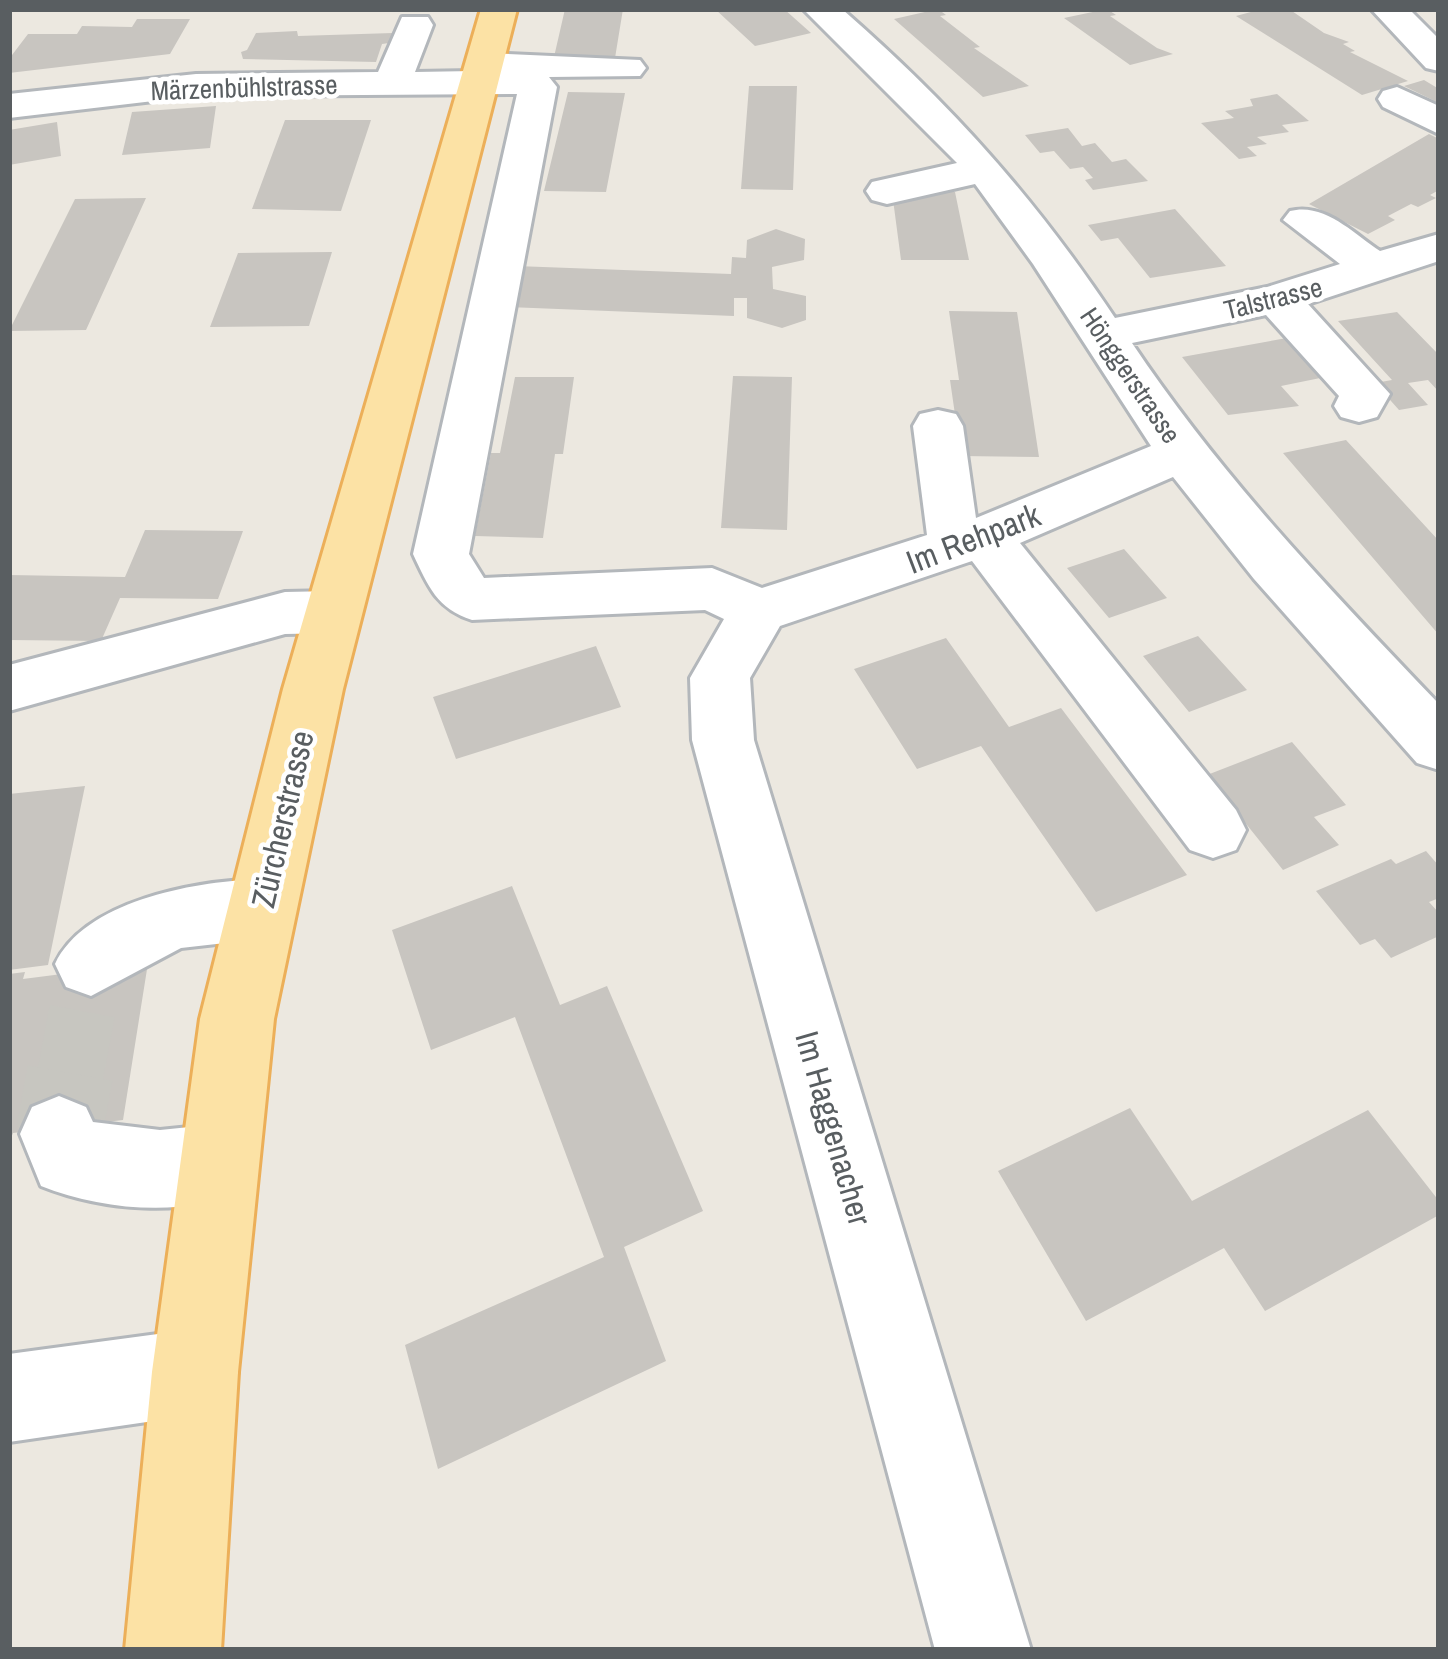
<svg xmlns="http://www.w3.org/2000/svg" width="1448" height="1659" viewBox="0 0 1448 1659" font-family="'Archivo Narrow',sans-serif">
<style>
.building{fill:#c8c5c0}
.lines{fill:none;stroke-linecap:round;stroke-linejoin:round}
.minor-tunnel-far1{stroke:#c7c6c0;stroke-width:66;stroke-dasharray:66 33;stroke-linecap:butt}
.minor-tunnel{stroke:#c7c6c0;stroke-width:86;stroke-dasharray:86 42;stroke-linecap:butt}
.minor-casing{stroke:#b3b7bb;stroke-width:6}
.major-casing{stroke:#ecaf59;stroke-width:6}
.minor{fill:#fff;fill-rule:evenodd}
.major{fill:#fce2a5;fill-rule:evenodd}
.labels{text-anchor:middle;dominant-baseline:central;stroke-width:9;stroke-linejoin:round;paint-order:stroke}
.far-street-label{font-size:27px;fill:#595e61;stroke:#fff}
.street-label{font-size:33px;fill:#595e61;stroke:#fff}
</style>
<rect width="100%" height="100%" fill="#ece8e0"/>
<path class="building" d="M565,9H623L615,58L554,57Z
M715,9H784L811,33L755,46Z
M938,9L946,15L940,16L980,47L974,48L1029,86L983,97L894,19Z
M1107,9L1116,15L1110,16L1157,48L1173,54L1130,65L1064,18Z
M1262,9H1289L1324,33L1349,42L1343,44L1355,51L1350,52L1408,81L1362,95L1236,16Z
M137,19H190L170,54L9,73V59L28,34H77L82,26L132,27Z
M297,31L298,36L393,33L389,43L382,44L376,62L243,59L241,52L247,50L256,33Z
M1424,80L1439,89V103L1404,86Z
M749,86H797L793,190L741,189Z
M568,92L625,93L606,192L544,191Z
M1277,94L1309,121L1282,125L1289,132L1257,137L1267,144L1247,147L1257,156L1239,159L1201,123L1234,118L1225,111L1253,106L1250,99Z
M216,106L210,148L122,155L132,112Z
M285,120H371L341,211L252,209Z
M57,122L61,156L9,165V130Z
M1068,128L1082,146L1095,143L1112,162L1126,159L1148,181L1093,190L1085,180L1093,178L1083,167L1070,169L1054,151L1040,153L1025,135Z
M1429,134L1439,139V190L1430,195L1436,198L1418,207L1411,204L1388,216L1395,220L1368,234L1309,204Z
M892,192H955L969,260H901Z
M146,198L86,330L9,331L75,199Z
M1175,209L1226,266L1150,278L1118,238L1101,241L1088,225Z
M776,229L805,239L804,260L772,267L773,289L806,296V320L782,328L747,318V298H734V316L507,307L516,266L731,274L732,257L746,258L747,240Z
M332,252L309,326L210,327L238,253Z
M949,311L1017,312L1039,457L961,456L950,380H959Z
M1397,312L1439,355V392L1428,380L1408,383L1428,405L1399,410L1375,383L1392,380L1338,321Z
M1298,336L1335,375L1281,386L1299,406L1228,415L1182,357Z
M733,376L792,377L787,530L721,528Z
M515,377H574L563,454H555L543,538L475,536L491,453H500Z
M1346,440L1439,541V635L1283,453Z
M145,530L243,531L218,599L120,598L101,641L9,640V575L125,577Z
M1124,549L1167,598L1109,618L1067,568Z
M1198,636L1247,690L1189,712L1143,656Z
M946,638L1009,727L1061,708L1187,875L1096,912L981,746L917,769L854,669Z
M596,646L621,707L456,759L433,697Z
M1292,742L1346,805L1314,817L1339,845L1283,870L1207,775Z
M85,786L48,965L9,970V794Z
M1426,851L1439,866V898L1429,902L1439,913V936L1391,958L1375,939L1360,945L1316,891L1391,859L1396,864Z
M512,886L560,1005L607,986L703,1211L624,1247L666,1361L438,1469L405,1345L604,1257L515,1017L431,1050L392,930Z
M148,963L123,1120L13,1133L9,1143V974L25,972L23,979Z
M1130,1108L1192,1201L1368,1110L1439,1201V1215L1265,1311L1224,1248L1086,1321L998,1171Z"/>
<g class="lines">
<path class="minor-tunnel-far1" d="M70,1076L91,964"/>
<path class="minor-tunnel" d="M59,1134L70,1073"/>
<g class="minor-casing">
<path id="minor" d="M803,9H842C951,104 1035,198 1115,318L1267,287L1340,264L1283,220L1290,211C1324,202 1353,233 1380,251L1439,234V261L1308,304L1390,394L1377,417L1359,422L1341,417L1334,406L1339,396L1266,315L1132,343C1221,476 1329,589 1439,704V770L1417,763L1254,579L1173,477L1020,543L1236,810L1246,830L1236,850L1213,858L1190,850L972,561L780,626L750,678L754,740L1031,1650H935L692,740L690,678L724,619L705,610L472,620C437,609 428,586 413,554L517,94L196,96L9,118V94L196,74L378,72L402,17H428L433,25L415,72L474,71L469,64L475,56L488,53L640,60L646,68L640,76L549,77L557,87L469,554L484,578L712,568L762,588L927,535L913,426L920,414L938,410L956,414L963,426L976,518L1151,446L1033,264L975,184L887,204L872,200L866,191L872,182L957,163Z
M1371,9H1409L1439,39V71L1426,68Z
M1397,87L1439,106V134L1383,107L1378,99L1383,91Z
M333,591L353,597L362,612L353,627L333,633L285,634L9,711V665L285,592Z
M261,879L285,888L295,909L285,930L261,939L181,948L91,996L66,987L55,964C85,900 197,881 261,879Z
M59,1096L86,1107L93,1122L160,1130L219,1124L247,1135L258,1163L247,1191C184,1217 104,1211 41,1186L20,1134L32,1107Z
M195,1329L226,1341L238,1372L226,1403L195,1415L9,1442V1354Z"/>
</g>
<g class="major-casing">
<path id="major" d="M481,9H517L343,689L274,1019L238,1372L221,1650H125L152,1372L200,1019L283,689Z"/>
</g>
<use href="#minor" class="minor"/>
<use href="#major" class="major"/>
</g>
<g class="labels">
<g class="far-street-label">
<text transform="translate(244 87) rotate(-2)">Märzenbühlstrasse</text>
<text transform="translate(1273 298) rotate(-14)">Talstrasse</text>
<text transform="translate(1131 375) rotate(56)">Hönggerstrasse</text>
</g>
<g class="street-label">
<text transform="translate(973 538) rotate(-21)">Im Rehpark</text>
<text transform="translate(282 819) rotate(-77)">Zürcherstrasse</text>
<text transform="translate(834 1128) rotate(74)">Im Haggenacher</text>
</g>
</g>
<rect width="1448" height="1659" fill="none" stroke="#595e61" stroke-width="24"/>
</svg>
